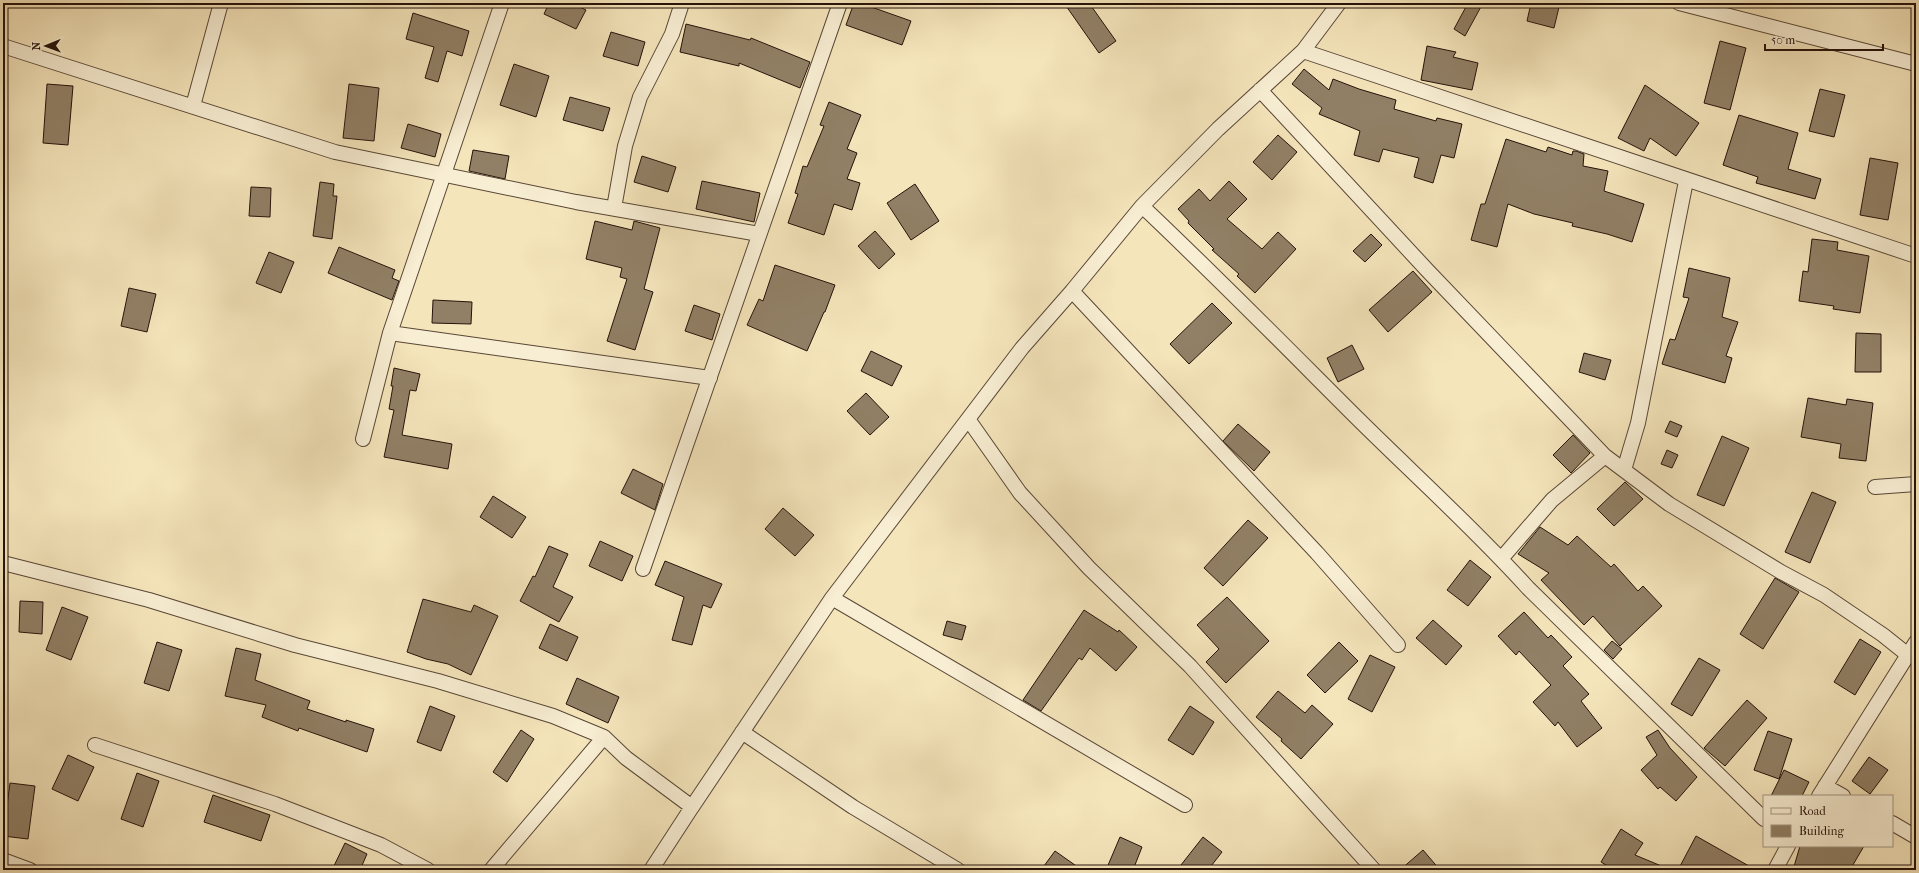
<svg xmlns="http://www.w3.org/2000/svg" width="1919" height="873" viewBox="0 0 1919 873" font-family="'IM FELL French Canon',serif">
<style>
.building{fill:#918066;stroke:#25120a}
.lines{fill:none;stroke-linecap:round;stroke-linejoin:round}
.street-casing{stroke:#594736;stroke-width:16}
.street{stroke:#f8eed3;stroke-width:14}
</style>
<rect width="100%" height="100%" fill="#f5e5bb"/>
<filter id="stains"><feTurbulence type="fractalNoise" baseFrequency=".005" numOctaves="4"/><feColorMatrix values="0 0 0 0 .2 0 0 0 0 .09 0 0 0 0 .02 0 0 0 .5 -.17"/></filter>
<radialGradient id="worn" r=".72"><stop offset=".6" stop-color="#630" stop-opacity="0"/><stop offset="1" stop-color="#630" stop-opacity=".3"/></radialGradient>
<path class="building" d="M549,3H572L586,10L576,29L544,14Z
M854,3H860L911,21L902,45L846,25Z
M1064,3H1089L1116,41L1099,53Z
M1468,3H1483L1465,36L1454,29Z
M1531,3H1560L1554,28L1527,21Z
M413,13L469,31L462,56L447,51L438,82L425,78L434,47L406,39Z
M686,24L750,40L751,38L810,62L800,88L739,63V66L680,52Z
M611,32L645,42L638,66L603,56Z
M1720,41L1746,48L1730,110L1704,103Z
M1427,46L1456,52L1453,57L1478,63L1472,90L1421,80Z
M514,64L549,76L536,117L500,105Z
M1304,69L1329,90L1333,79L1359,89L1396,100L1394,109L1436,121L1437,118L1462,124L1454,158L1441,155L1433,183L1414,177L1419,158L1383,149L1379,162L1354,155L1360,131L1319,114L1322,108L1292,84Z
M47,84L73,86L68,145L43,143Z
M349,84L379,88L374,141L343,138Z
M1645,85L1699,123L1676,156L1650,138L1644,151L1618,138Z
M1820,89L1845,95L1834,137L1809,131Z
M570,97L610,108L603,131L563,120Z
M829,102L861,115L847,149L857,153L847,179L860,183L852,210L834,204L824,235L788,223L798,194L795,193L803,166L807,167L824,126L820,125Z
M1739,115L1798,133L1788,169L1821,179L1815,199L1756,183L1758,177L1723,165Z
M408,124L441,134L435,157L401,148Z
M1278,135L1297,152L1272,180L1253,162Z
M1506,139L1546,152L1548,147L1572,155L1573,151H1576L1584,154L1583,166L1608,171L1604,191L1644,204L1632,242L1607,234L1572,226L1573,223L1534,214L1508,204L1497,247L1471,240L1481,204H1485Z
M473,150L509,156L505,179L469,171Z
M642,156L676,167L668,192L634,182Z
M1870,158L1898,163L1888,220L1860,215Z
M702,181L760,193L754,222L696,209Z
M1229,181L1247,199L1227,219L1262,249L1278,232L1296,249L1255,293L1237,276L1239,274L1212,250L1214,249L1188,223L1189,221L1178,209L1199,189L1210,201Z
M320,182L334,184L333,196H337L332,239L313,236Z
M915,184L939,221L911,240L887,203Z
M251,187L271,188L270,217L249,216Z
M595,221L632,230L634,221L660,228L644,289L653,292L635,350L607,341L627,279L620,277L622,268L586,259Z
M875,231L895,254L879,269L858,246Z
M1371,234L1382,245L1365,262L1353,251Z
M1812,239L1838,242L1837,250L1869,256L1860,313L1833,309L1834,306L1799,301L1803,271L1808,272Z
M339,247L395,270L392,278L399,281L392,300L328,273Z
M269,252L294,262L281,293L256,283Z
M775,265L835,285L825,312H824L807,351L747,325L759,299L763,301Z
M1689,268L1730,278L1722,317L1738,322L1726,356L1732,358L1725,383L1662,364L1670,339L1675,340L1689,298L1683,297Z
M1413,271L1432,292L1388,332L1369,310Z
M129,288L156,294L147,332L121,326Z
M433,300L472,302L471,324L432,323Z
M1212,303L1232,323L1189,364L1170,344Z
M694,305L720,314L712,340L685,331Z
M1856,333L1881,334V372H1855Z
M1352,345L1364,369L1338,382L1327,358Z
M871,351L902,366L892,386L861,371Z
M1584,353L1611,360L1605,380L1579,372Z
M394,368L420,374L416,391L410,390L402,435L452,444L448,469L384,457L394,410L389,409L393,386H391Z
M866,393L889,417L870,435L847,411Z
M1808,398L1846,405L1847,399L1873,403L1866,461L1839,458L1841,444L1801,437Z
M1670,421L1682,426L1677,437L1665,432Z
M1238,424L1270,452L1254,471L1223,441Z
M1573,435L1590,453L1571,473L1553,455Z
M1722,436L1749,448L1724,506L1697,495Z
M1667,450L1678,455L1672,468L1661,464Z
M633,469L663,484L655,510L621,493Z
M1625,482L1643,499L1614,526L1597,509Z
M1812,492L1836,502L1810,563L1785,552Z
M493,496L526,517L512,538L480,517Z
M783,508L814,535L795,556L765,529Z
M1248,520L1268,538L1223,586L1204,568Z
M1540,527L1568,545L1577,536L1611,567L1614,564L1638,591L1643,586L1662,606L1620,646L1593,616L1584,625L1541,580L1549,573L1518,554Z
M600,541L633,556L622,581L589,566Z
M549,546L568,554L553,587L573,597L559,622L520,601L533,576L535,577Z
M1470,560L1491,577L1468,606L1447,590Z
M665,561L722,584L711,608L703,605L692,645L672,640L684,597L655,585Z
M1775,578L1799,592L1763,649L1740,634Z
M1227,597L1269,641L1226,683L1206,662L1219,649L1197,625Z
M423,599L471,612L474,605L498,616L471,675L448,664L426,659L407,652Z
M20,601L43,602L42,634L19,632Z
M62,607L88,617L71,660L46,650Z
M1084,610L1118,632L1119,630L1137,647L1116,671L1090,648L1082,660L1079,658L1041,711L1023,700Z
M1524,612L1548,638L1551,635L1572,657L1563,666L1589,694L1581,701L1602,728L1577,747L1558,722L1555,726L1533,702L1551,685L1519,651L1516,655L1498,636Z
M1433,620L1462,646L1446,665L1416,638Z
M947,621L966,626L962,640L943,635Z
M550,624L578,637L567,661L539,648Z
M1860,639L1881,652L1855,695L1834,682Z
M1612,641L1622,649L1613,659L1604,650Z
M157,642L182,650L169,691L144,683Z
M1339,642L1358,661L1325,693L1307,675Z
M236,648L261,654L255,680L310,701L307,709L346,722V720L374,729L367,752L299,728L298,731L262,717L266,705L225,696Z
M1370,655L1395,667L1372,712L1348,699Z
M1699,658L1720,670L1692,716L1671,704Z
M577,678L619,697L608,723L566,704Z
M1278,691L1305,713L1312,705L1333,724L1301,759L1281,741L1282,739L1256,717Z
M1747,700L1767,718L1725,766L1704,748Z
M430,706L455,716L441,751L417,742Z
M1190,706L1214,722L1193,755L1168,740Z
M521,730L534,739L507,782L493,772Z
M1658,730L1670,748L1697,777L1676,801L1660,787L1658,789L1641,770L1657,755L1646,737Z
M1768,731L1792,739L1779,779L1754,770Z
M68,755L94,767L78,801L52,789Z
M1869,757L1888,770L1870,794L1852,781Z
M1784,770L1809,782L1802,796H1771Z
M137,773L159,781L143,827L121,819Z
M10,783L35,786L28,839L3,836Z
M213,795L270,815L261,841L204,822Z
M1621,829L1643,843L1635,855L1671,870H1614L1601,862Z
M1696,836L1756,870H1678Z
M1120,837L1142,847L1133,870H1106Z
M1203,837L1222,852L1208,870H1177Z
M345,843L367,854L360,870H332Z
M1800,846H1864L1850,870H1793Z
M1423,850L1440,870H1400Z
M1055,851L1082,870H1041Z"/>
<g class="lines">
<g class="street-casing">
<path id="street" d="M1679,3L1916,64
M3,46L335,152L576,202L759,234
M1303,51L1916,256
M1260,90L1427,270L1605,456L1669,504L1781,572L1824,595L1883,635L1908,655
M193,106L221,3
M1142,206C1213,273 1281,342 1350,411C1409,470 1472,526 1528,588L1764,819
M614,208L625,146L640,97L672,34L682,3
M1072,291L1317,553L1398,645
M390,333L710,378
M968,419L1020,493L1089,568L1190,666L1374,870
M363,439L390,333L502,3
M1624,470L1638,423L1686,181
M1875,487L1916,484
M1501,559L1552,500L1605,456
M3,563L149,600L295,645L438,681L553,716L604,737
M643,569L840,3
M832,598L1185,805
M742,732L853,807L958,870
M95,745L275,804L381,845L428,870
M1825,786L1843,796
M1819,796L1916,642
M1892,823L1916,837
M3,860L30,870
M491,870L604,737L626,758L692,807L832,598L1022,348L1072,291L1142,206L1218,129L1303,51L1339,3
M651,870L692,807
M1775,870L1788,846"/>
</g>
<use href="#street" class="street"/>
</g>
<rect width="1919" height="873" fill="none" stroke="#f5e5bb" stroke-width="16"/>
<rect x="4" y="4" width="1911" height="865" fill="none" stroke="#25120a" stroke-width="2"/>
<rect x="8" y="8" width="1903" height="857" fill="none" stroke="#25120a"/>
<rect x="1763" y="795" width="130" height="52" fill="#f8eed3" stroke="#a49683"/>
<rect x="1771" y="808" width="20" height="6" fill="#f8eed3" stroke="#a49683"/>
<text x="1799" y="815" font-size="12" fill="#25120a">Road</text>
<rect x="1771" y="825" width="20" height="12" fill="#918066" stroke="#a49683"/>
<text x="1799" y="835" font-size="12" fill="#25120a">Building</text>
<g transform="translate(46 46) rotate(269)" stroke="#f8eed3" stroke-width="3" paint-order="stroke">
<path d="M0-3L7 15L0 10L-7 15Z" fill="#25120a"/>
<text y="-6" font-size="11" font-weight="bold" text-anchor="middle" fill="#25120a">N</text>
</g>
<path d="M1765 44v6h118v-6" fill="none" stroke="#25120a" stroke-width="2"/>
<text x="1771" y="44" font-size="12" fill="#25120a" stroke="#f8eed3" stroke-width="3" paint-order="stroke">50 m</text>
<rect width="100%" height="100%" filter="url(#stains)"/>
<rect width="100%" height="100%" fill="url(#worn)"/>
</svg>
